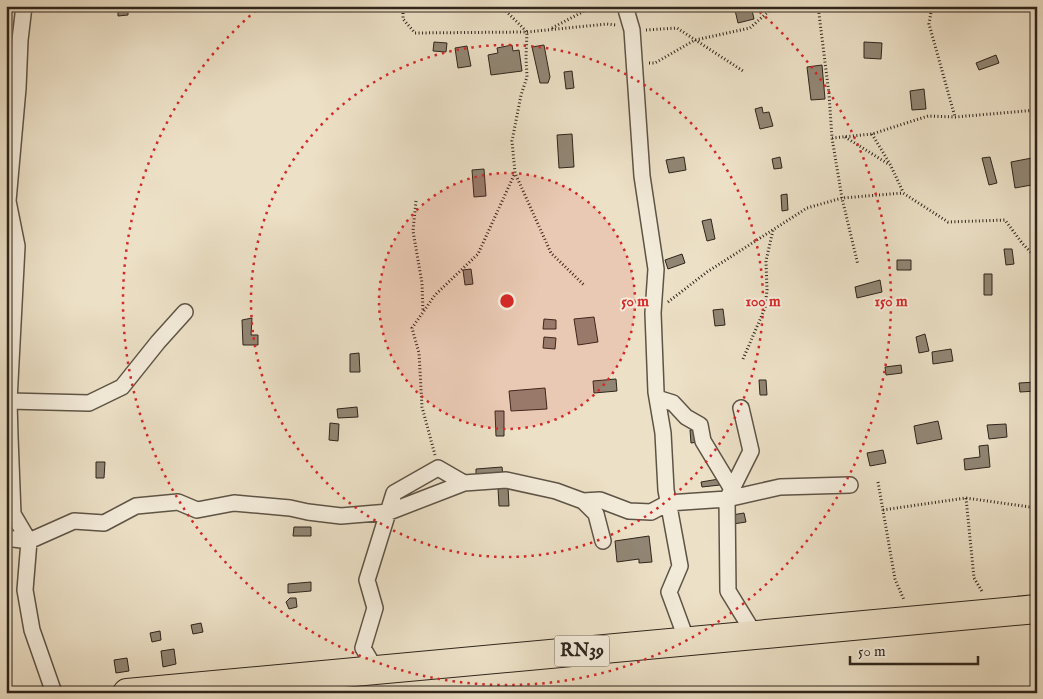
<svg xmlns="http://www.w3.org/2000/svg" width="1043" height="699" viewBox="0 0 1043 699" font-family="'IM FELL English',serif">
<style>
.building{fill:#918674;stroke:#2e251c}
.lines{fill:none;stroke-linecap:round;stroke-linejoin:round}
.street-casing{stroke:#5e5446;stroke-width:18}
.highway-casing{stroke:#2e251c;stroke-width:30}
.path{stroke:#2e251c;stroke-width:3;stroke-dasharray:1 2.5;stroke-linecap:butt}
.street{stroke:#f3ebda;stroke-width:15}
.highway{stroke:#ece0c6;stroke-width:28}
.ring{fill:none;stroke:#d62828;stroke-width:2.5;stroke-dasharray:2.5 5}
.labels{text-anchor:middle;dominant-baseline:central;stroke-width:4;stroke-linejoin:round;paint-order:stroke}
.shield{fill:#f3ebda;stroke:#696055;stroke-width:1}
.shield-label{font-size:18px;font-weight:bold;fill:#2e251c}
.centre{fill:#d62828;stroke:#f3ebda;stroke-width:2.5}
.ring-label{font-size:15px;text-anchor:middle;font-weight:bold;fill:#d62828;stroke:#f3ebda;stroke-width:4;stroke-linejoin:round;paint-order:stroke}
</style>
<rect width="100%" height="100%" fill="#ece0c6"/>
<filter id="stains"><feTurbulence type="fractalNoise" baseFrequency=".004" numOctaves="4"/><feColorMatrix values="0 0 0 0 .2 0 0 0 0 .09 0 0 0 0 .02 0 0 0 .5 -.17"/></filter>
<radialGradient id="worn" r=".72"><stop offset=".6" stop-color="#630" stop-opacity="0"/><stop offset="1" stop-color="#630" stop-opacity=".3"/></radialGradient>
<path class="building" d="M118,6H128V15L118,16Z
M734,6H751L754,19L738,23Z
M434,42L447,43L446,52L433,51Z
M864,42L882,43L881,59L864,58Z
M512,45L513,51L519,50L522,71L491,75L488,55L498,53L497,48Z
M544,45L550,77L548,83H540L532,47Z
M467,46L471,66L458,68L455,48Z
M996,55L999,63L979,70L976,63Z
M822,65L825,99L811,100L807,67Z
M572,71L574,88L566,89L564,72Z
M924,89L926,109L912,110L910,91Z
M762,107L763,113L769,112L773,126L760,129L755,109Z
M572,134L574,167L559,168L557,135Z
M684,157L686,170L669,173L666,160Z
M780,157L782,168L774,169L772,159Z
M990,157L997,183L989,185L982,158Z
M1037,157V184L1015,188L1011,162Z
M484,169L486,196L474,197L472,170Z
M787,194L788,210L782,211L781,195Z
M711,219L715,239L707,241L702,221Z
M1004,249H1012L1014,264L1006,265Z
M682,254L685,263L668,269L665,260Z
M897,260H911V270H897Z
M471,269L473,284L465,285L463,270Z
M984,274H992V295H984Z
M880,280L882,292L857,298L855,287Z
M723,309L725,325L715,326L713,310Z
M594,317L598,342L578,345L574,319Z
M252,318L251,335H258V345H243L242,320Z
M544,319L556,320V329H543Z
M925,334L929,351L919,353L916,337Z
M544,337L556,338L555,349L543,348Z
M951,349L953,361L933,364L932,352Z
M359,353L360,372H350V354Z
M901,365L902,373L886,375L885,367Z
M616,379L617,391L594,393L593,381Z
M759,380H766L767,395H760Z
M1037,382V391L1020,392L1019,383Z
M545,388L547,409L511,411L509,391Z
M357,407L358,417L338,418L337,409Z
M495,411H504V436H496Z
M938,421L942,439L917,444L914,426Z
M330,423L339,424L338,441L329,440Z
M1006,424L1007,437L989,439L987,425Z
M697,429L698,442L691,443L690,430Z
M988,445L990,467L965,470L964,459L980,457L979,446Z
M883,450L886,463L870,466L867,453Z
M96,462H105L104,478H96Z
M502,467L503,476L476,478V469Z
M719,479L720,485L702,487L701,482Z
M508,487L509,506H499L498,488Z
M744,513L746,522L733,524L732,515Z
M294,527H311V536H293Z
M649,536L652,562L639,563V559L617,562L615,541Z
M311,582V591L288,593V584Z
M290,598H296L297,607L289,609L286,602Z
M201,623L203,632L193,634L191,625Z
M160,631L161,640L152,642L150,633Z
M174,649L176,664L163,667L161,651Z
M127,658L129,671L116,673L114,660Z"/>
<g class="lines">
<g class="street-casing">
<path id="street" d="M625,6L632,30L642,176L656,269L653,313L656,392L663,433L666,490L680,566L669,592L687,641
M657,398L673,403L686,417L700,425L703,441L732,489
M9,401L17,246L8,201L18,88L20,40L24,6
M741,408L751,451L727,499L728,591L755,635
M10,437L13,514L29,541L25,590L32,630L54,693
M6,442L10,437L9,401L89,403L122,387L158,342L185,312
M583,501L596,514L603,541
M6,538L29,541L74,521L104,523L136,506L178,502L197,510L234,503L290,508L308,512L341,516L389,512L464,483L506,480L556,491L583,501L600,500L629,511L651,512L668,503L727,499L780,487L850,485
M376,670L363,648L375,608L367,580L394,493L438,468L464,483"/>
</g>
<g class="highway-casing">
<path id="highway" d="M127,693L1037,609"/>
</g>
<path class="path" d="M403,6V19L415,33L527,32L607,24L616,25
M501,6L527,32L526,57L527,77L521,95L512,141L515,173L551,253L585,286
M818,6L829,94L832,138L842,198L858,265
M932,6L929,24L955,117
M552,28L594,6
M646,30L677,28L743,71
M649,63H655L695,40L750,28L769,11L772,6
M872,134L890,164L903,192
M845,137L890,165
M832,138L872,134L928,116L955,117L1037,110
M416,201L413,231L422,283L423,312
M668,302L707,272L807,208L842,198L903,193L948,222L1005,220L1022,243L1037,259
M743,359L765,308L767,290L766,261L773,230
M1033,395L1037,411
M435,455L422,407L419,353L412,328L435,295L478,254L515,173
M878,482L895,579L904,600
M966,498L974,578L983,593
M883,510L966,498L1037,508"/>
<use href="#street" class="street"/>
<use href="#highway" class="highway"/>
</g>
<circle cx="507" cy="301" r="128" fill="#d62828" fill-opacity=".12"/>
<g class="ring">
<circle cx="507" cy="301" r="128"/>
<circle cx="507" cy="301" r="256"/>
<path d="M754 7A384 384 0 1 1 260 7"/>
</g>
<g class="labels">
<rect class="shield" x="554.5" y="635.5" width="55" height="31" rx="4"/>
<g class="shield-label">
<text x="582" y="651">RN39</text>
</g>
</g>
<circle cx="507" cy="301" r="8" class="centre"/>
<g class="ring-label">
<text x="635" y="306">50 m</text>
<text x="763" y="306">100 m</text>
<text x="891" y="306">150 m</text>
</g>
<rect width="1043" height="699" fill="none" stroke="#ece0c6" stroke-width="25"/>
<rect x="8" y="8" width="1028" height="684" fill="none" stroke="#2e251c" stroke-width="2.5"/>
<rect x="12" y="12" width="1018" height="674" fill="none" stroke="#2e251c"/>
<path d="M850 656v8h128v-8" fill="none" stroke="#2e251c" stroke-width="2.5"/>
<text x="858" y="656" font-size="15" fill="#2e251c" stroke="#f3ebda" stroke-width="4" paint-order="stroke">50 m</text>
<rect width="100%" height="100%" filter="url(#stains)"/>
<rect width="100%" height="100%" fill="url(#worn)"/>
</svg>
